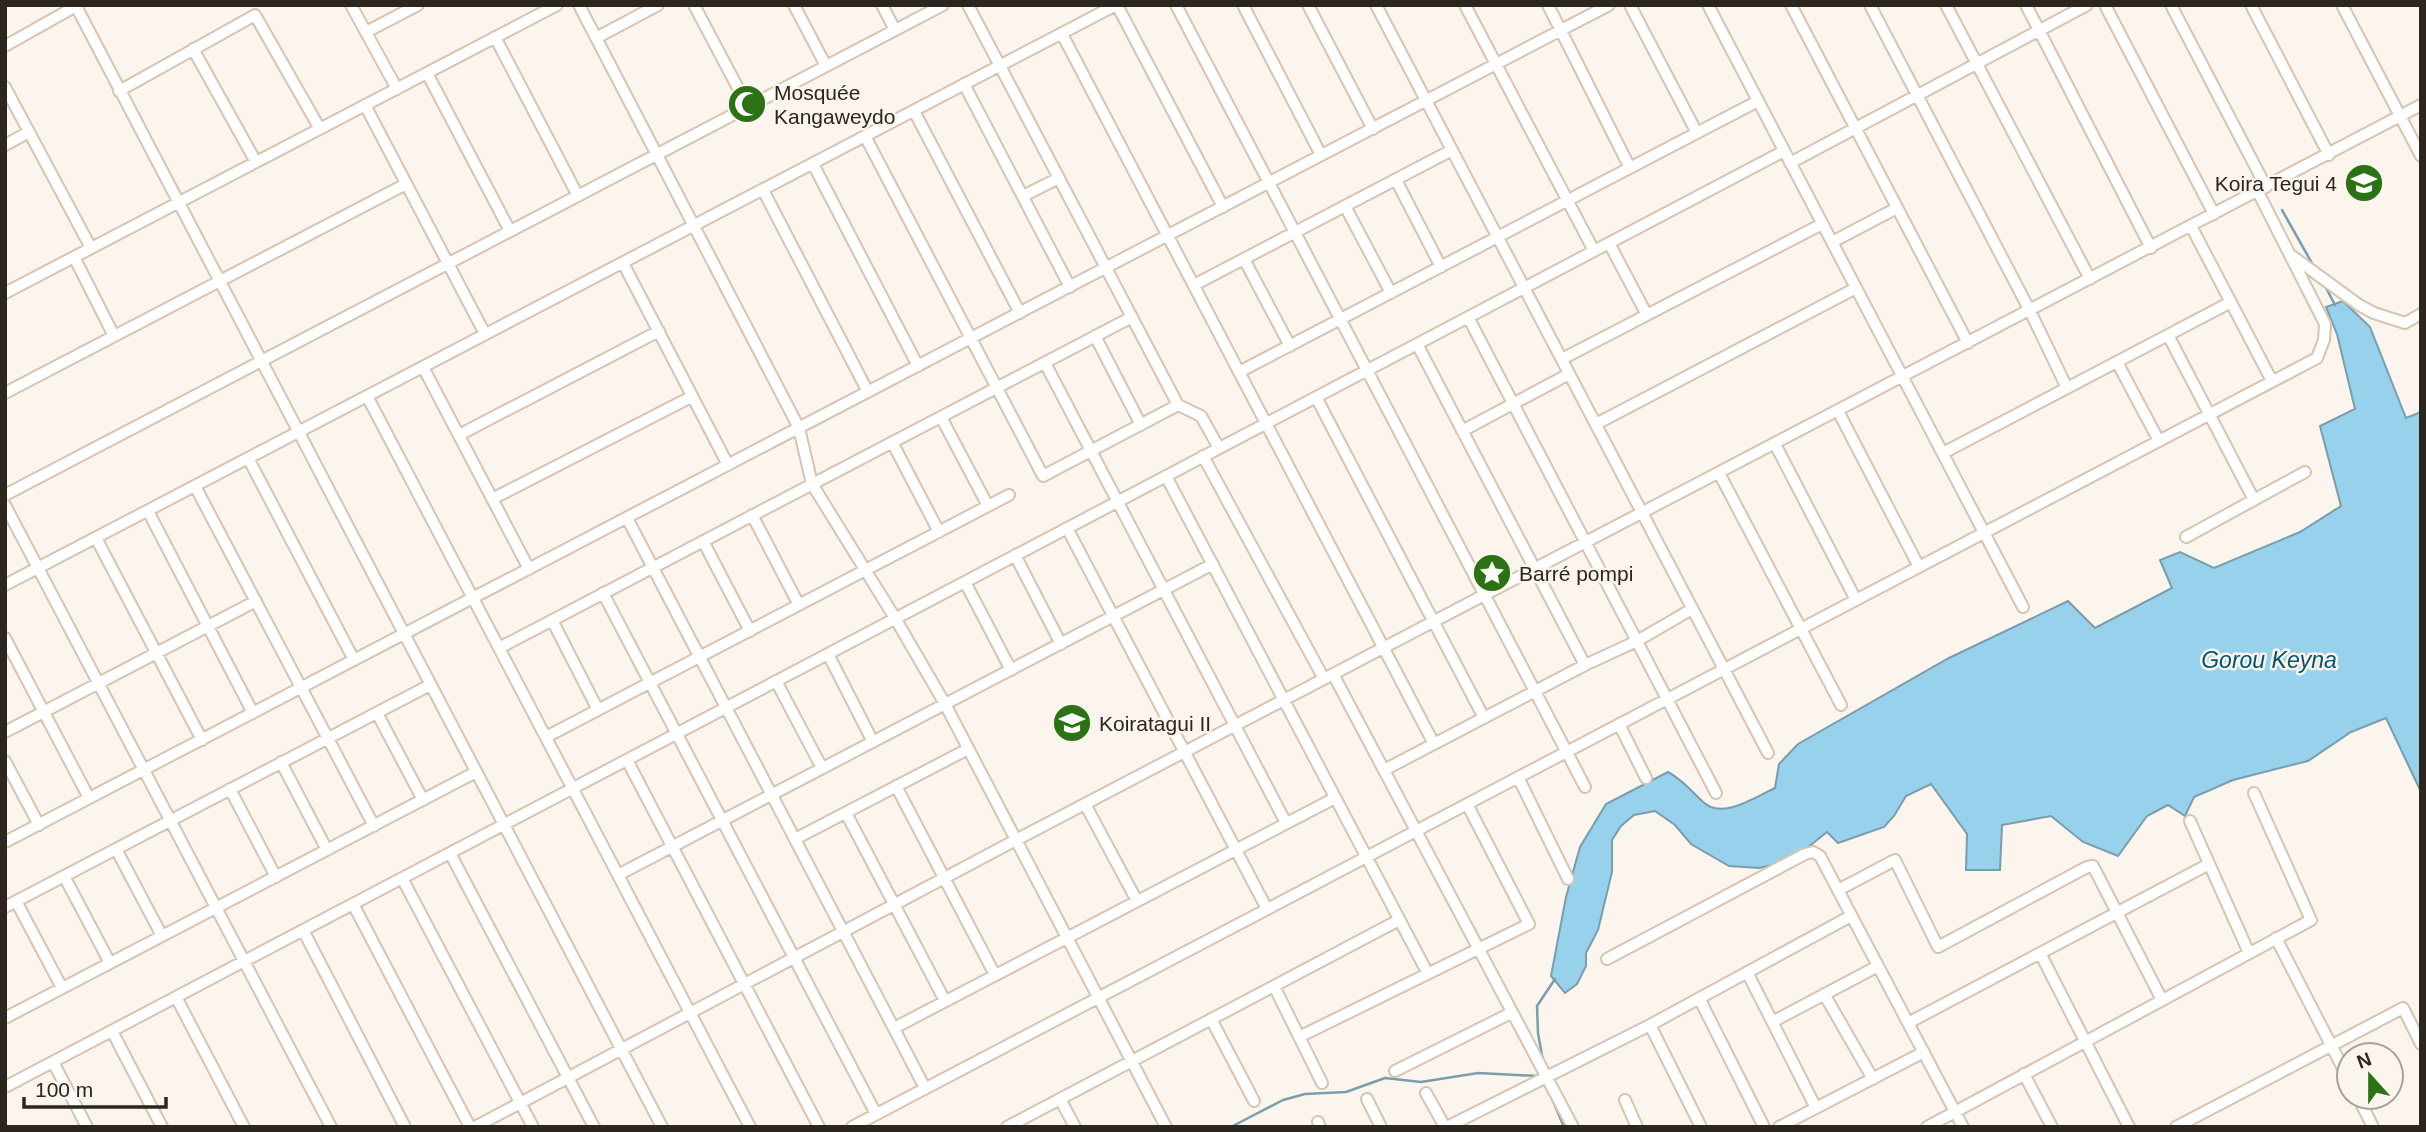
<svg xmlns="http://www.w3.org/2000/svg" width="2426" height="1132" viewBox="0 0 2426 1132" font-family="Arial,sans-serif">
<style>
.water{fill:#98d1eb;stroke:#789eae;stroke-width:2}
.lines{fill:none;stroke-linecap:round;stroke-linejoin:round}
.stream{stroke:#789eae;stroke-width:2.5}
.minor-casing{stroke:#d5c5b0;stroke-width:14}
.minor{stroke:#fff;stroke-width:10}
.labels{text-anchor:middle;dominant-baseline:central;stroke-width:5;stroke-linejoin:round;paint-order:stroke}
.poi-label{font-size:21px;fill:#2c261e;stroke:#fcf5ed;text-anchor:start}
.water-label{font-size:23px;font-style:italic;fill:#03546e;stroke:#fcf5ed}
</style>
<rect width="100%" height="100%" fill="#fcf5ed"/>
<path class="water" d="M2343,301L2370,327L2406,418L2421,412V792L2386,718L2351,732L2308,761L2233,780L2194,797L2185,816L2168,805L2147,816L2118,856L2083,842L2051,816L2002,825L2000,870H1966L1967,834L1931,784L1906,796L1894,816L1884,827L1838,843L1827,832L1792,860L1759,868L1729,866L1691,844L1675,825L1655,811L1634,815L1621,826L1612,840V872L1598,930L1586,953V966L1577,984L1565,993L1551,976L1566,897L1580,847L1606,804L1668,772C1683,780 1690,790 1702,801C1721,821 1755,797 1775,788L1779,764L1798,744L1949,658L2068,601L2095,628L2172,588L2160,560L2180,552L2214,568L2300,532L2341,506L2320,426L2355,409L2337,334L2326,307Z"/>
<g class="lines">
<path class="stream" d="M2282,210L2313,265
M2325,286L2335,305
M1543,1061L1538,1033L1537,1006L1555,979
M1553,1101L1564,1127
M1231,1127L1283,1100L1305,1094L1346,1092L1385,1078L1421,1082L1478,1073L1538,1076"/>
<g class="minor-casing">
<path id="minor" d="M351,5L397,89
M579,5L799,428L812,484L895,618L945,704L1166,1127
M694,5L748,107
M794,5L826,66
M882,5L895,30
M968,5L1178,405L1201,416L1219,448
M1117,5L1223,207
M1176,5L1585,787
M1243,5L1321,155
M1308,5L1373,129
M1376,5L1768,753
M1465,5L1594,251
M1548,5L1630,168
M1630,5L1697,133
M1708,5L2023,607
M1791,5L1968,343
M1870,5L2030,311L2067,388
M1946,5L2090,279
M2026,5L2151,248
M2105,5L2214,214
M2171,5L2266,187
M2251,5L2329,155
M2342,5L2421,156
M76,6L662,1127
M366,32L418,5
M1062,34L1434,744
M495,37L578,196
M596,38L658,5
M5,46L78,5
M193,49L256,162
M427,73L510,231
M964,84L1070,287
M5,87L91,248
M119,91L255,15L320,129
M365,105L485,334
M914,111L1020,313
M865,136L1043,476L1178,405
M5,145L29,132
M1790,163L2087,5
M813,164L918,366
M1396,180L1441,267
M763,190L868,392
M1023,196L1059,178
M1345,206L1391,293
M2191,226L2272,381
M1832,242L1897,208
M1609,243L1647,315
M2292,256L2359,305L2374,313L2405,323L2421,314
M74,257L114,336
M1244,259L1290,346
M623,263L728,465
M1194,285L1452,150
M5,293L557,5
M1468,317L1716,793
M2168,335L2254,500
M1095,336L1141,425
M1417,344L1585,665
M1562,359L1822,224
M2117,362L2159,441
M1045,363L1286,823
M423,367L529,569
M1239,372L1758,101
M5,393L406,184
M367,396L750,1127
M1316,397L1484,718
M1838,411L1919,567
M941,417L988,506
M1596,424L1856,288
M1462,431L1569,374
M459,435L659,331
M892,442L939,532
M1775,444L1856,600
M1943,453L2231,302
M1203,456L1324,679
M248,458L354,660
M1719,473L1841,705
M1166,476L1427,972
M195,486L374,826
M5,495L943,5
M492,499L691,397
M5,505L331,1127
M148,511L253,713
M752,515L799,605
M627,518L925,1088
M1067,528L1267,909
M2186,537L2305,472
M96,538L202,740
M703,541L750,631
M1015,555L1061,644
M965,582L1011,670
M5,585L1116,5
M603,593L876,1114
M552,620L598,710
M5,638L89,798
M499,648L1132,317
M828,654L873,742
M1333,674L1573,1127
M776,681L822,768
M377,713L423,800
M1619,724L1646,778
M5,732L256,601
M546,737L1009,495
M627,760L819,1127
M5,761L39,825
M281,762L327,850
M1384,770L1585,665L1637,641L1692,609
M1518,777L1568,879
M896,786L995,975
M230,789L276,877
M1085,804L1137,901
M846,813L945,1001
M2190,821L2249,953
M795,839L968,749
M5,842L1609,5
M116,849L162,936
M450,853L594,1127
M618,875L1213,564
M64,876L110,963
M402,878L533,1127
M1838,890L1895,860L1938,947L2087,867L2093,866L2162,1000
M16,901L62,988
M353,904L470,1127
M5,907L430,685
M303,930L405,1127
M2276,938L2349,1080
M2040,953L2129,1127
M1607,959L1805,854L1813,852L1820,856L1963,1127
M1747,972L1816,1108
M1274,986L1322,1083
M1824,994L1873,1079
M176,997L244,1127
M1699,998L1764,1127
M5,1018L476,772
M1211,1019L1254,1101
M1774,1021L1878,966
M1908,1023L2209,864
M1650,1025L1701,1127
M894,1028L1335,798
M112,1031L162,1127
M1299,1037L1529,924L1467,804
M53,1062L87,1127
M1395,1071L1511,1013
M2024,1074L2052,1127
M5,1087L1784,151
M1426,1093L1445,1127
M2358,1097L2373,1127
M1060,1099L1075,1127
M1367,1099L1381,1127
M1625,1100L1637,1127
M1318,1122L1320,1127
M475,1127L1016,840L2421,105
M852,1127L2317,358L2324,340L2325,324L2258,192
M1007,1127L1399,920
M1447,1127L1650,1025L1851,916
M1779,1127L1924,1052
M1927,1127L2311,920L2254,793
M2176,1127L2403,1008L2421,1044"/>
</g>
<use href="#minor" class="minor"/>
</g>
<defs>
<g id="mosque-disc" transform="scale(2.0125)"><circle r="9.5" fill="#2a7213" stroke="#fcf5ed"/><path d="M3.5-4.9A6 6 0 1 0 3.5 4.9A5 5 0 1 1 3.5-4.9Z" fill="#fff"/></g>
<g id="school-disc" transform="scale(2.0125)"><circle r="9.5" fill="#2a7213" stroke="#fcf5ed"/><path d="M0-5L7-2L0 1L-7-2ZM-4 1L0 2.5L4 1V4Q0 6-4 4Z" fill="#fff"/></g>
<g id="sight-disc" transform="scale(2.0125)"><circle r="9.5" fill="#2a7213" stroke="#fcf5ed"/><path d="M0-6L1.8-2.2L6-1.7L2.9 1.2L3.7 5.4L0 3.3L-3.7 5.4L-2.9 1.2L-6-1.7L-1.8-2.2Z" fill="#fff"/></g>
</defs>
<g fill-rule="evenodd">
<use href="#mosque-disc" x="747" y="104"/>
<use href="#school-disc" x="2364" y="183"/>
<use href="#sight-disc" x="1492" y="573"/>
<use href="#school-disc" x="1072" y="723"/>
</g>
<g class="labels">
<g class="poi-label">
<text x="774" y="92">Mosquée<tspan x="774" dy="24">Kangaweydo</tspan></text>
<text x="2337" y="183" text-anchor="end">Koira Tegui 4</text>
<text x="1519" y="573">Barré pompi</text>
<text x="1099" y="723">Koiratagui II</text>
</g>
<g class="water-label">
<text x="2269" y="660">Gorou Keyna</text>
</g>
</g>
<rect width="2426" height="1132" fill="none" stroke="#2c261e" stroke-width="14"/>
<g transform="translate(2370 1076) rotate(339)"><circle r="33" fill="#fcf5ed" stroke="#a9a29a" stroke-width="2"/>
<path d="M0-5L12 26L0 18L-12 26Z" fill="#2a7213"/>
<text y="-10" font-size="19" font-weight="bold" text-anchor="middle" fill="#2c261e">N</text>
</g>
<path d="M24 1097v10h142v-10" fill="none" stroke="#2c261e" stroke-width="3.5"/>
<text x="35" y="1097" font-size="21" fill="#2c261e" stroke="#fcf5ed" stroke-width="5" paint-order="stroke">100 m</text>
</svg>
